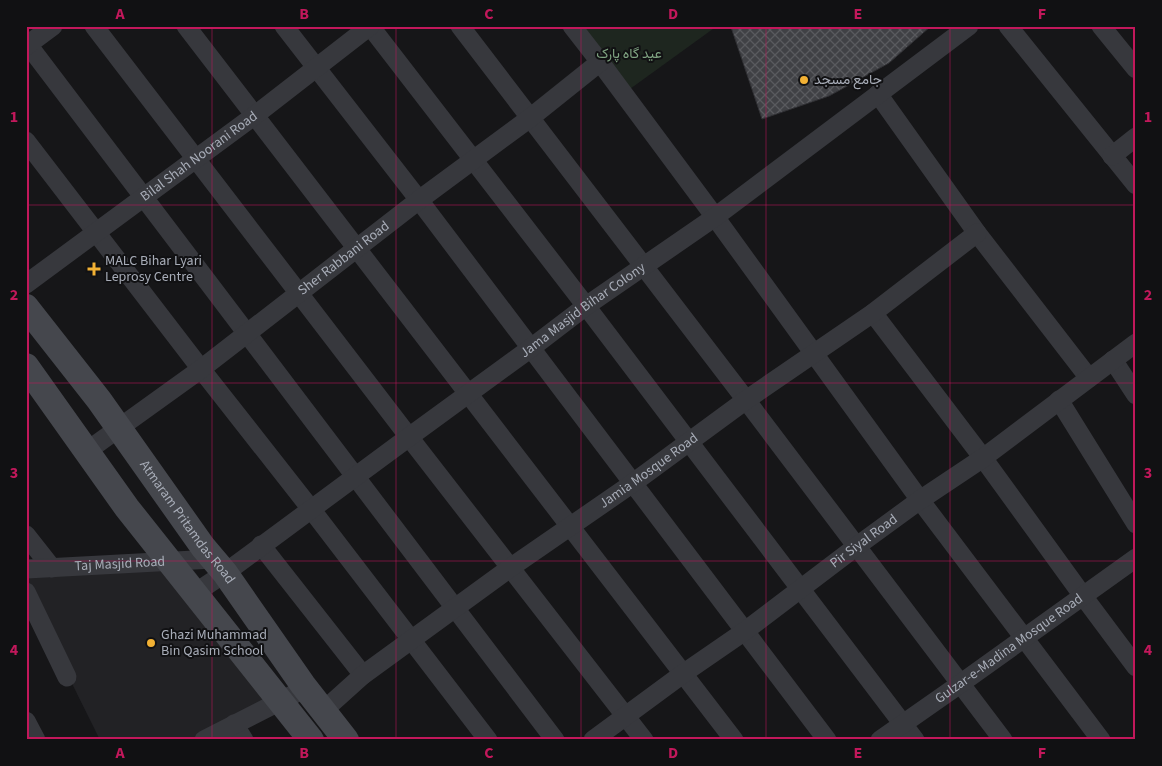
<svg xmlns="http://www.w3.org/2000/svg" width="1162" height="766" viewBox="0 0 1162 766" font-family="'Source Sans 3',Vazirmatn,sans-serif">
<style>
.built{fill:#222225}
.green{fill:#1e261f}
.building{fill:url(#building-cross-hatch);stroke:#303034}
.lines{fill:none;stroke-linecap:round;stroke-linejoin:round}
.street{stroke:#37383d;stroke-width:19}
.secondary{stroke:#45474d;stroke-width:26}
.grid{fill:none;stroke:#c2185b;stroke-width:1;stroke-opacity:0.55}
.poi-dot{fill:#f2b134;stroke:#111113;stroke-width:2}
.labels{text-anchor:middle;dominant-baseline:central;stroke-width:4;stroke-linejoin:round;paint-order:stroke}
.park-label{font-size:14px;fill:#7fa381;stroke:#111113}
.poi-label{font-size:14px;fill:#a8adb8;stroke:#111113;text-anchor:start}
.street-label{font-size:14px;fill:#a8adb8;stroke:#111113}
.neatline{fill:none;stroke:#c2185b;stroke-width:2}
.grid-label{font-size:16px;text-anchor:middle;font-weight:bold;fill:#c2185b}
</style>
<defs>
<pattern id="building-cross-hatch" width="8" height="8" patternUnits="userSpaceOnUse" patternTransform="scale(1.25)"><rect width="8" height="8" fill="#404145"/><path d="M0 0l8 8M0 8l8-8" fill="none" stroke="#595a5e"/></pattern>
</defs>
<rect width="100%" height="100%" fill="#161618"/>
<path class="built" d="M187,562L291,695L204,740H100L26,591V569Z"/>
<path class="green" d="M570,26H717L623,94Z"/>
<path class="building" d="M931,26L889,63L829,96L762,119L731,27Z"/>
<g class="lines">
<g class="street">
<path d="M94,26L409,437L644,740"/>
<path d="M186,26L734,740"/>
<path d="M284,26L419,200L827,740"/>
<path d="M370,26L586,306L915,740"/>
<path d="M460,26L746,400L1003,740"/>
<path d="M572,26L600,62L715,217L920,500L1101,740"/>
<path d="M1008,26L1136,185"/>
<path d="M1101,26L1136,69"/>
<path d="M26,42L555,740"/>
<path d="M26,46L53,26"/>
<path d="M878,94L977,233L1089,378"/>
<path d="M26,141L201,369L311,509L488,740"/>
<path d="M1112,156L1136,137"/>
<path id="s1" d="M26,284L254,116L370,26"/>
<path d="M873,313L983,458L1083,596L1136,667"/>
<path d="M1113,360L1136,395"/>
<path d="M1059,400L1136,524"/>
<path id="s2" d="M87,451L201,369L419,200L530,118L600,62"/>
<path d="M26,535L52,568"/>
<path d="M261,545L363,675"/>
<path id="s3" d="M26,569L213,559"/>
<path d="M26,592L67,677"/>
<path id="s4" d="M195,593L225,573L409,437L531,348L586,306L715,217L969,26"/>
<path id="s5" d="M323,711L363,675L510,568L633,483L746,400L873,313L977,233"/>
<path d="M26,721L36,740"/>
<path d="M234,724L244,740"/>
<path d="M204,740L306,688"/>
<path id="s6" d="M593,740L684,673L745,631L857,546L920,500L983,458L1136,343"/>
<path id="s7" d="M880,740L960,684L1136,558"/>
</g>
<g class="secondary">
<path id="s8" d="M26,307L99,400L203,547L225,573L303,685L346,740"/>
<path d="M26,366L127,508L311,740"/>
</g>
</g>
<path class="grid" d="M212,26V740M396,26V740M581,26V740M766,26V740M950,26V740M26,205H1136M26,383H1136M26,561H1136"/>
<g class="poi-dot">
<circle cx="804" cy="80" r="5"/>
<path d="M91.5 261.5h5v5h5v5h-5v5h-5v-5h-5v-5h5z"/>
<circle cx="151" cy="643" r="5"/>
</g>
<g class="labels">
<g class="park-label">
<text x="629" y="54">عید گاہ پارک</text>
</g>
<g class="poi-label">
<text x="814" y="80">جامع مسجد</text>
<text x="105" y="261">MALC Bihar Lyari<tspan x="105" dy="16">Leprosy Centre</tspan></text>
<text x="161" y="635">Ghazi Muhammad<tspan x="161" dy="16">Bin Qasim School</tspan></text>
</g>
<g class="street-label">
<text stroke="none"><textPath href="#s1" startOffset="215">Bilal Shah Noorani Road</textPath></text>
<text stroke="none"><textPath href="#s2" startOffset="321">Sher Rabbani Road</textPath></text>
<text stroke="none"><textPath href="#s4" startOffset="480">Jama Masjid Bihar Colony</textPath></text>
<text stroke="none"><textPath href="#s5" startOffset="405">Jamia Mosque Road</textPath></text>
<text stroke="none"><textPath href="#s8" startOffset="269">Atmaram Pritamdas Road</textPath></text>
<text stroke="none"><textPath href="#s6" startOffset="336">Pir Siyal Road</textPath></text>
<text stroke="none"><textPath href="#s3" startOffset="94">Taj Masjid Road</textPath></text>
<text stroke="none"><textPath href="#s7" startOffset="158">Gulzar-e-Madina Mosque Road</textPath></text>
</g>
</g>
<rect width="1162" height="766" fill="none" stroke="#111113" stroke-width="55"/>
<rect x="28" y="28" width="1106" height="710" class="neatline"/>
<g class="grid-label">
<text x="120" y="19">A</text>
<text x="304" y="19">B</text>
<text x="489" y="19">C</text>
<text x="673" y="19">D</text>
<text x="858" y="19">E</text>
<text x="1042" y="19">F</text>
<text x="14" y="122">1</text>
<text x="1148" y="122">1</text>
<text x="14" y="300">2</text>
<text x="1148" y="300">2</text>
<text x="14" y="478">3</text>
<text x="1148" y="478">3</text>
<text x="14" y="655">4</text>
<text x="1148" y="655">4</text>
<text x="120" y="758">A</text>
<text x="304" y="758">B</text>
<text x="489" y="758">C</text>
<text x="673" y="758">D</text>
<text x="858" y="758">E</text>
<text x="1042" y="758">F</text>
</g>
</svg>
